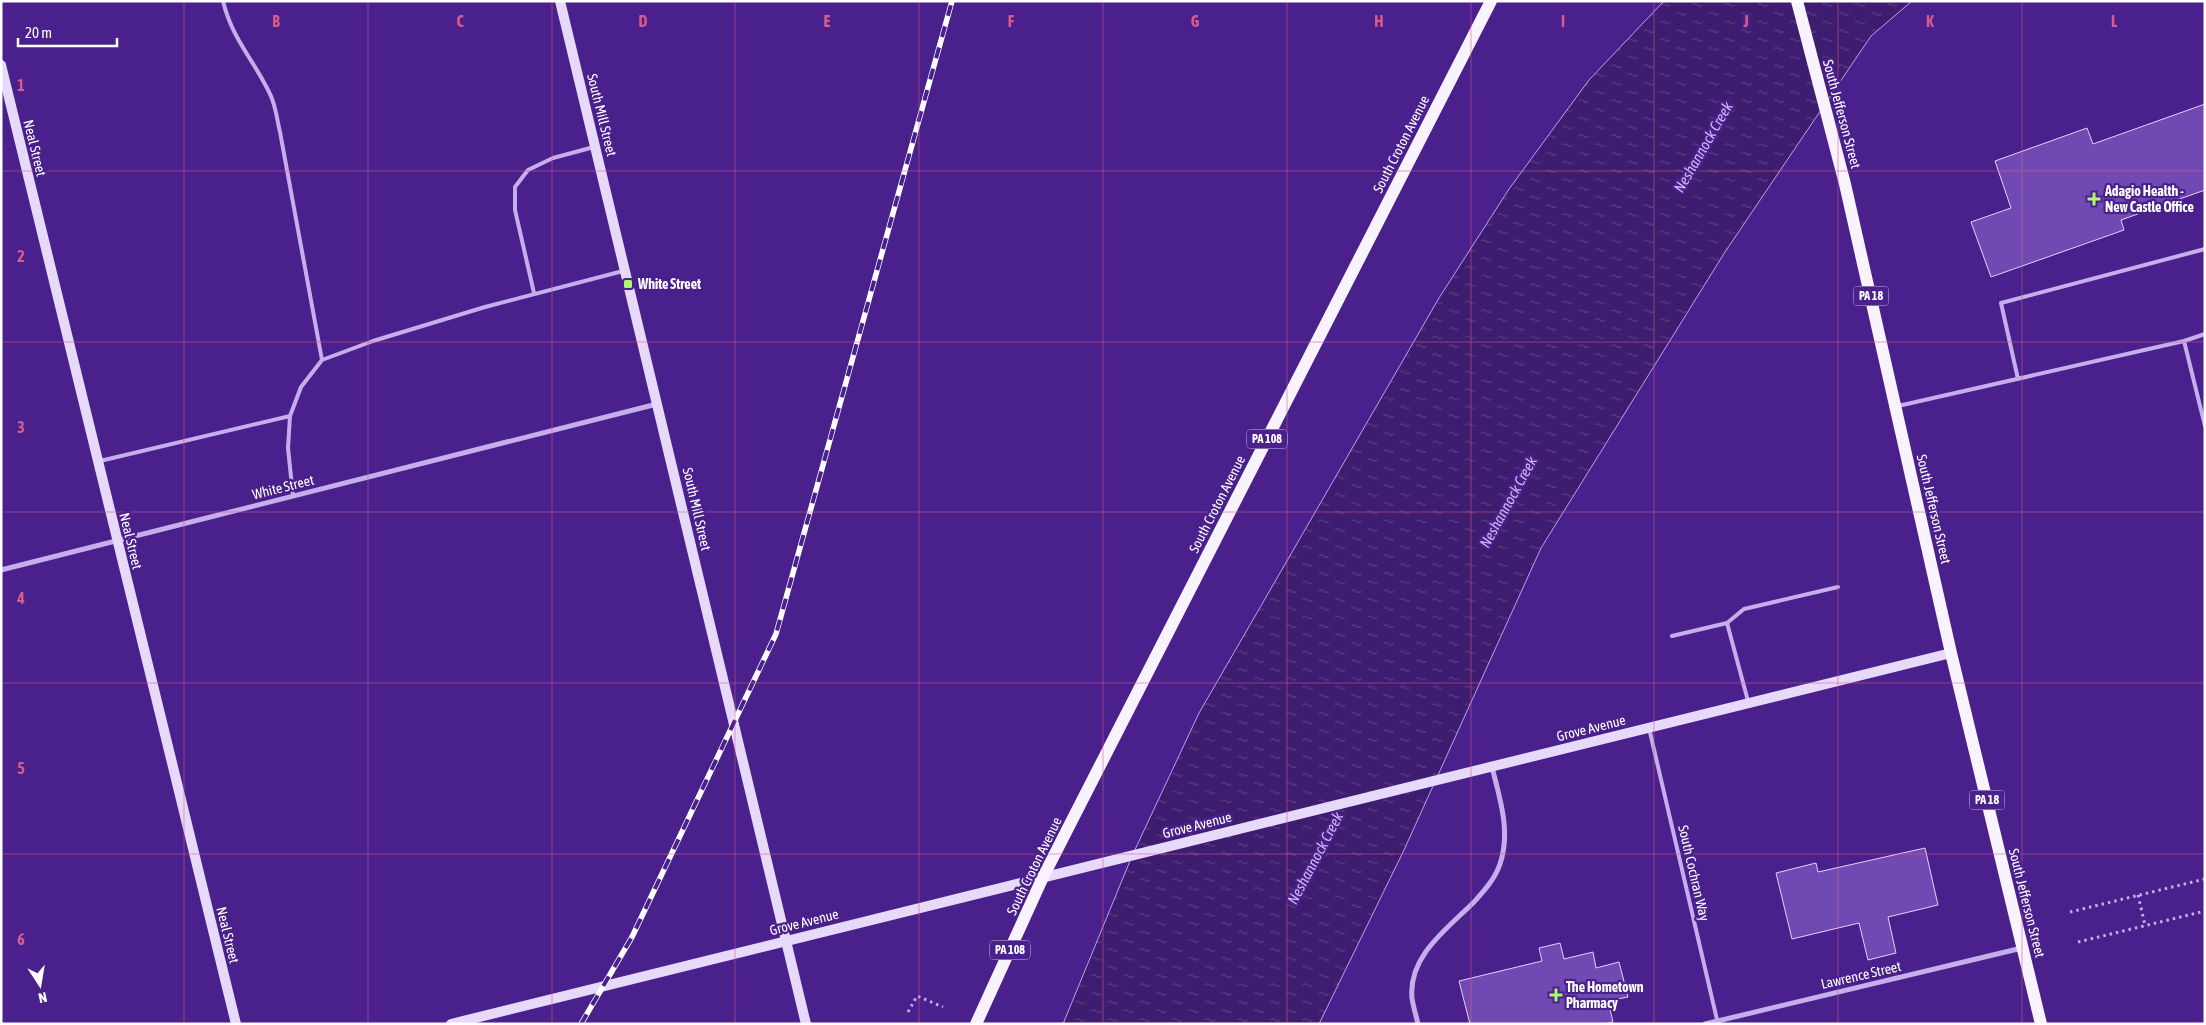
<svg xmlns="http://www.w3.org/2000/svg" width="2206" height="1025" viewBox="0 0 2206 1025" font-family="'Asap Condensed',sans-serif">
<style>
.water{fill:url(#water-ripples);stroke:#bda1ed}
.building{fill:#7149b3;stroke:#e1d3f8}
.lines{fill:none;stroke-linecap:round;stroke-linejoin:round}
.path{stroke:#c5aeeb;stroke-width:3;stroke-dasharray:2.5 4;stroke-linecap:butt}
.lane{stroke:#c5aeeb;stroke-width:4}
.street{stroke:#c5aeeb;stroke-width:5}
.secondary{stroke:#e6d9f9;stroke-width:10}
.primary{stroke:#f8f3fe;stroke-width:12}
.rail-casing{stroke:#fff;stroke-width:5.5}
.rail{stroke:#4a208c;stroke-width:4;stroke-dasharray:11;stroke-linecap:butt}
.grid{fill:none;stroke:#d45d8c;stroke-width:1;stroke-opacity:0.55}
.poi-dot{fill:#aef86f;stroke:#4a208c;stroke-width:2}
.labels{text-anchor:middle;dominant-baseline:central;stroke-width:4.5;stroke-linejoin:round;paint-order:stroke}
.shield{fill:#4a208c;stroke:#c9bcdc;stroke-width:1}
.shield-label{font-size:12px;font-weight:bold;fill:#fff}
.street-label{font-size:14px;fill:#fff;stroke:#4a208c}
.poi-label{font-size:14px;font-weight:bold;fill:#fff;stroke:#4a208c;text-anchor:start}
.water-label{font-size:15px;font-style:italic;fill:#cfbaf3;stroke:#4a208c}
.grid-label{font-size:16px;text-anchor:middle;font-weight:bold;fill:#d45d8c;stroke:#4a208c;stroke-width:4.5;stroke-linejoin:round;paint-order:stroke}
</style>
<defs>
<pattern id="water-ripples" width="26" height="14" patternUnits="userSpaceOnUse" patternTransform="scale(1.25)"><rect width="26" height="14" fill="#3e1d70"/><path d="M2 4q2-2 4 0t4 0M15 11q2-2 4 0t4 0" fill="none" stroke="#5b3f85"/></pattern>
</defs>
<rect width="100%" height="100%" fill="#4a208c"/>
<path class="water" d="M1664,1H1912L1871,36L1725,252L1541,548L1404,850L1319,1024H1063L1132,856L1199,713L1439,298L1509,189L1589,80Z"/>
<path class="building" d="M2205,104V190L2121,220L2124,230L1991,277L1971,222L2011,208L1995,161L2087,128L2093,144Z
M1925,848L1938,905L1888,917L1896,953L1868,960L1859,923L1792,939L1776,873L1816,863L1818,872Z
M1560,943L1564,959L1593,952L1596,968L1619,962L1628,997L1608,1001L1613,1022L1605,1024H1470L1459,981L1542,961L1539,948Z"/>
<g class="lines">
<path class="path" d="M2138,895L2145,925
M2070,912L2205,879
M2078,942L2205,911
M908,1012L917,996L943,1007"/>
<path class="lane" d="M223,1C232,39 254,60 270,94C276,106 277,120 280,132L322,360
M534,293L515,210V187L528,170L553,158L594,147
M2184,341L2205,426
M2018,379L2001,303L2205,249
M1898,406L2184,341L2205,334
M100,461L290,416
M293,496L288,448L290,416L301,387L322,360L373,341L485,307L623,271
M1672,636L1727,623
M1748,701L1727,623L1744,609L1838,587
M1649,728L1718,1024"/>
<path class="street" d="M1,570L657,404
M1418,1024C1416,1015 1413,1006 1412,998C1408,956 1448,928 1474,902C1484,891 1495,879 1500,864C1511,832 1500,799 1492,767
M1705,1024L2022,948"/>
<path class="secondary" d="M560,1L806,1024
M1,65L236,1024
M451,1024L1951,653"/>
<path class="primary" d="M1797,1L1845,184L1951,653L2041,1024
M976,1024L1043,877L1491,1"/>
<g class="rail-casing">
<path id="rail" d="M581,1024L632,937L776,634L952,1"/>
</g>
<use href="#rail" class="rail"/>
</g>
<path class="grid" d="M184,1V1024M368,1V1024M552,1V1024M735,1V1024M919,1V1024M1103,1V1024M1287,1V1024M1471,1V1024M1654,1V1024M1838,1V1024M2022,1V1024M1,171H2205M1,342H2205M1,512H2205M1,683H2205M1,854H2205"/>
<g class="poi-dot">
<path d="M2091.5 191.5h5v5h5v5h-5v5h-5v-5h-5v-5h5z"/>
<rect x="623" y="279" width="10" height="10" rx="2.5"/>
<path d="M1553.5 987.5h5v5h5v5h-5v5h-5v-5h-5v-5h5z"/>
</g>
<g class="labels">
<g class="shield">
<rect x="1853.5" y="286.5" width="35" height="19" rx="4"/>
<rect x="1247" y="429.5" width="40" height="19" rx="4"/>
<rect x="1969.5" y="790.5" width="35" height="19" rx="4"/>
<rect x="990" y="940.5" width="40" height="19" rx="4"/>
</g>
<g class="shield-label">
<text x="1871" y="296">PA 18</text>
<text x="1267" y="439">PA 108</text>
<text x="1987" y="800">PA 18</text>
<text x="1010" y="950">PA 108</text>
</g>
<g class="street-label">
<text transform="translate(1842 114) rotate(75)">South Jefferson Street</text>
<text transform="translate(602 115) rotate(76)">South Mill Street</text>
<text transform="translate(1401 144) rotate(-63)">South Croton Avenue</text>
<text transform="translate(35 148) rotate(76)">Neal Street</text>
<text transform="translate(283 487) rotate(-14)">White Street</text>
<text transform="translate(1217 504) rotate(-63)">South Croton Avenue</text>
<text transform="translate(697 509) rotate(77)">South Mill Street</text>
<text transform="translate(1934 509) rotate(77)">South Jefferson Street</text>
<text transform="translate(131 541) rotate(76)">Neal Street</text>
<text transform="translate(1591 728) rotate(-14)">Grove Avenue</text>
<text transform="translate(1197 825) rotate(-14)">Grove Avenue</text>
<text transform="translate(1034 866) rotate(-64)">South Croton Avenue</text>
<text transform="translate(1694 873) rotate(77)">South Cochran Way</text>
<text transform="translate(2027 903) rotate(76)">South Jefferson Street</text>
<text transform="translate(804 922) rotate(-14)">Grove Avenue</text>
<text transform="translate(228 935) rotate(76)">Neal Street</text>
<text transform="translate(1861 975) rotate(-13)">Lawrence Street</text>
</g>
<g class="poi-label">
<text x="2105" y="191">Adagio Health -<tspan x="2105" dy="16">New Castle Office</tspan></text>
<text x="638" y="284">White Street</text>
<text x="1566" y="987">The Hometown<tspan x="1566" dy="16">Pharmacy</tspan></text>
</g>
<g class="water-label">
<text transform="translate(1703 147) rotate(-60)">Neshannock Creek</text>
<text transform="translate(1508 502) rotate(-61)">Neshannock Creek</text>
<text transform="translate(1315 858) rotate(-62)">Neshannock Creek</text>
</g>
</g>
<g class="grid-label">
<text x="276" y="27">B</text>
<text x="460" y="27">C</text>
<text x="643" y="27">D</text>
<text x="827" y="27">E</text>
<text x="1011" y="27">F</text>
<text x="1195" y="27">G</text>
<text x="1379" y="27">H</text>
<text x="1563" y="27">I</text>
<text x="1746" y="27">J</text>
<text x="1930" y="27">K</text>
<text x="2114" y="27">L</text>
<text x="21" y="91">1</text>
<text x="21" y="262">2</text>
<text x="21" y="433">3</text>
<text x="21" y="604">4</text>
<text x="21" y="774">5</text>
<text x="21" y="945">6</text>
</g>
<rect width="2206" height="1025" fill="none" stroke="#ffffff" stroke-width="5"/>
<g transform="translate(40 985) rotate(168)" stroke="#4a208c" stroke-width="4" paint-order="stroke">
<path d="M0-4L9 19L0 12L-9 19Z" fill="#ffffff"/>
<text y="-8" font-size="14" font-weight="bold" text-anchor="middle" fill="#ffffff">N</text>
</g>
<path d="M18 38v8h99v-8" fill="none" stroke="#ffffff" stroke-width="2.5"/>
<text x="25" y="38" font-size="15" fill="#ffffff" stroke="#4a208c" stroke-width="4" paint-order="stroke">20 m</text>
</svg>
